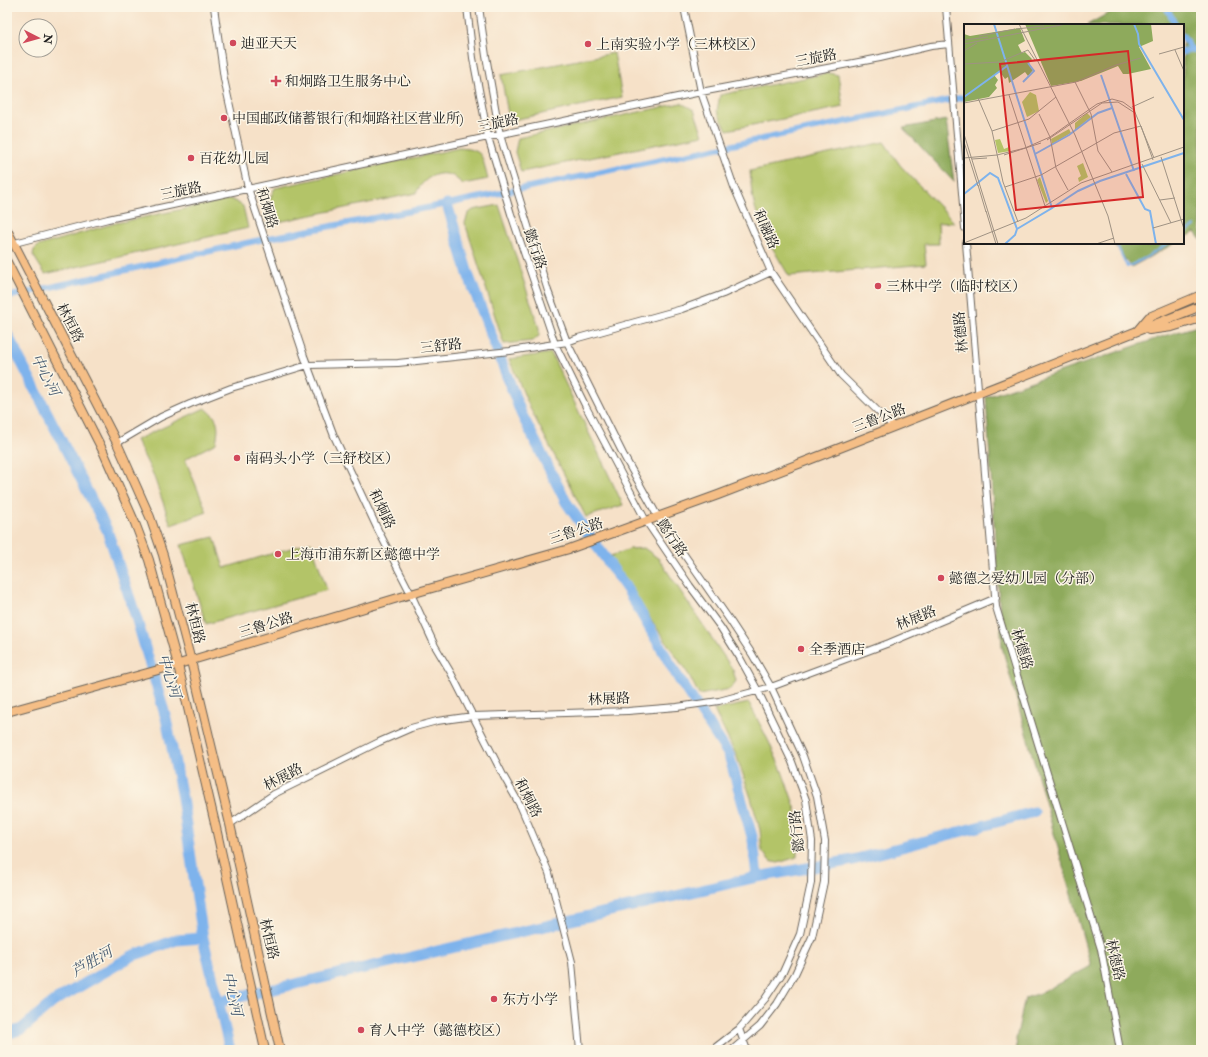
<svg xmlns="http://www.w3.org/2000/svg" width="1208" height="1057" viewBox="0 0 1208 1057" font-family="'IM FELL Double Pica','Noto Serif SC',serif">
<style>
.green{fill:#b3c467;stroke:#687042}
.forest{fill:#8eaa5c;stroke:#55633c}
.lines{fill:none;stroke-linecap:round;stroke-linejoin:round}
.stream{stroke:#7eb3ec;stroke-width:2}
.canal{stroke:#7eb3ec;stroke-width:6}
.river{stroke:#7eb3ec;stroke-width:11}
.minor-casing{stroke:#686158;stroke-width:8}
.major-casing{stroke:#686158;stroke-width:10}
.minor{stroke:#fff;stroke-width:6}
.major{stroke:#f5be86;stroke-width:8}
.poi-dot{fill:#d1495b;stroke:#fcf5e5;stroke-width:1.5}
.labels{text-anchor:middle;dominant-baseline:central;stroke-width:3;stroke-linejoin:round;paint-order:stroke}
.poi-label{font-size:14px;fill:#1c1c1c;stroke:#fcf5e5;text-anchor:start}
.street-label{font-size:14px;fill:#1c1c1c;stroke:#fcf5e5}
.water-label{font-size:15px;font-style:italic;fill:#43586f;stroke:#fcf5e5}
.inset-river{fill:none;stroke:#7eb3ec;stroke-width:2}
.inset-road{fill:none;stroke:#9f9283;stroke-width:1}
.view{fill:#d62828;fill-opacity:0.15;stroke:#d62828;stroke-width:2}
.inset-edge{fill:none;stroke:#1c1c1c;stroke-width:2}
</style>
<rect width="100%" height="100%" fill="#fcf5e5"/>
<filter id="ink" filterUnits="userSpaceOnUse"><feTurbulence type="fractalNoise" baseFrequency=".025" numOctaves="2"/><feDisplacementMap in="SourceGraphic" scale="8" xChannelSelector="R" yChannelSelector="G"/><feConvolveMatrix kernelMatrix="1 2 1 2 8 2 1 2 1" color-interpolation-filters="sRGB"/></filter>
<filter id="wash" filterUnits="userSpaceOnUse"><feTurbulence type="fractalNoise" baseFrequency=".012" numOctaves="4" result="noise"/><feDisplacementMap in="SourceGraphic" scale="16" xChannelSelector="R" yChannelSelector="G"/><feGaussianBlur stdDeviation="0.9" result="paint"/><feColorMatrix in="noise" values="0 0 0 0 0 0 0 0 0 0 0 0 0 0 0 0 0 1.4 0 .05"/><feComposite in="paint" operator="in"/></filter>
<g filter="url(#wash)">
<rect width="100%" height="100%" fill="#f6e1c8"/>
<path class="green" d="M614,53L622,97L513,120L508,114L501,75Z
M829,73L838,75L843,107L727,130L717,111L720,95Z
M681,103L694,110L703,135L521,172L515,152L518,138Z
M884,142L900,165L954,222L938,223L939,244H924L926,264L789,276C774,251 759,227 753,199C751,190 751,180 750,171Z
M459,148C486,150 481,156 488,179L463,184C460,182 456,178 453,176C437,169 423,179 416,193L269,224C267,210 268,200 275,188Z
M231,199L243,206L248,228L45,274L33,255L34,250L38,246L112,224Z
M499,205L539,328V336L533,341L504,344L465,223L468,214L473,210Z
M551,353L623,505L586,517L530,408L509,359Z
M205,408C220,419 219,426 216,443L185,459L207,512L171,525L153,474L136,440Z
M214,537L224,568L311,542L327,590L206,624L181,545Z
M644,548L659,559L733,670L736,681L730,689L699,695L689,675L608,557L630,549Z
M749,703L769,742L782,771L796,810L797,836V857L778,863L770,861L762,851L760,830L751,798L737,757L714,710Z"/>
<path class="forest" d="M1120,7H1201V240L1195,232L1183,239V25H1087Z
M946,120L954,182L903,128Z
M1113,243H1175L1131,267Z
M1201,325V1050H1017L1016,1039L1025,998L1041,993L1091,966L1002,647L986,397L1164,336Z"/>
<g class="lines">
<path class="stream" d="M1183,234L1195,226
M1116,243L1127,267L1145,258L1169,243"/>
<path class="canal" d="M1166,7L1176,25
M1183,36L1191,50
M1183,52L1201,48
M7,297L264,239L447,204L965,97"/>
<path class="river" d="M447,204L468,274L521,413L566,502L627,589L679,679L729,755L753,840L757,877
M7,334L107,530L136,617L166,718L182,798L203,938L230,1050
M218,1002L757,877L853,860L1034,812
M7,1034L22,1029L53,1002L132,956L176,940L203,938"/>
</g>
</g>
<g filter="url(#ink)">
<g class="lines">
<g class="minor-casing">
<path id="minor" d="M214,7L224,79L248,188L304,356L334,436L378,530L411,594L435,646L451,673L504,777L521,807L549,873L572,962L580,1050
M467,7L473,58L488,137L511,214L555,344L586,407L646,521L690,586L721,628L740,658L758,691L792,762L806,800L812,841L811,883L800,934L783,972L765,999L739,1029L712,1050
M479,7L486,56L500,135L548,291L567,342L624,456L658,517L731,622L752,654L771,687L803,756L817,796L825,841L824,882L812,937L795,974L777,1004L760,1026L732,1050
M684,7L701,92L734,187L771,272L841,375L893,426
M946,7L965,228
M966,243L996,607L1101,949L1120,1050
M7,245L108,219L488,137L701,92L880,58L931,46L949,44
M117,443L161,417L190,404L231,388L308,365L398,363L510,351L567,342L578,338L682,309L723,294L771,272
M230,824L274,794L379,742L411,728L437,721L473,716L628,711L677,707L719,701L771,687L889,643L996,598
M739,1029L747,1050"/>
</g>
<g class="major-casing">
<path id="major" d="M7,230L117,443L150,517L163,555L191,661L230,824L280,1050
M7,262L103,451L135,523L149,560L178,665L216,828L265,1050
M1138,330L1149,317L1201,295
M1149,330L1172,327L1201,318
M7,712L169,667L411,594L569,549L718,495L809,460L1201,306"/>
</g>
<use href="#minor" class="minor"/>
<use href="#major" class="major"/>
</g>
</g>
<g class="poi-dot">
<circle cx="233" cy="43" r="4"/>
<circle cx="588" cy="44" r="4"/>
<path d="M274 75h4v4h4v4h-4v4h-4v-4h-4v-4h4z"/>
<circle cx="224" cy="118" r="4"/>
<circle cx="191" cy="158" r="4"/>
<circle cx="878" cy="286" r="4"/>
<circle cx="237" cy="458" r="4"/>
<circle cx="278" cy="554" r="4"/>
<circle cx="941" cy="578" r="4"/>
<circle cx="801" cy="649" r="4"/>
<circle cx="494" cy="999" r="4"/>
<circle cx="361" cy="1030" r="4"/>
</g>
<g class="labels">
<g class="poi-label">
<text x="241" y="43">迪亚天天</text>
<text x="596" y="44">上南实验小学（三林校区）</text>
<text x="285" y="81">和炯路卫生服务中心</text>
<text x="232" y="118">中国邮政储蓄银行(和炯路社区营业所)</text>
<text x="199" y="158">百花幼儿园</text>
<text x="886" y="286">三林中学（临时校区）</text>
<text x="245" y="458">南码头小学（三舒校区）</text>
<text x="286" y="554">上海市浦东新区懿德中学</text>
<text x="949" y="578">懿德之爱幼儿园（分部）</text>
<text x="809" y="649">全季酒店</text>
<text x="502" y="999">东方小学</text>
<text x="369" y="1030">育人中学（懿德校区）</text>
</g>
<g class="street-label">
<text transform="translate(816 58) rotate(-11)">三旋路</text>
<text transform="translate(498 123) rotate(-12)">三旋路</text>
<text transform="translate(181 191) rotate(-12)">三旋路</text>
<text transform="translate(267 208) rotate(73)">和炯路</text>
<text transform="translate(766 229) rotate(66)">和融路</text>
<text transform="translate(535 249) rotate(71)">懿行路</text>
<text transform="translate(70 323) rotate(63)">林恒路</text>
<text transform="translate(961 332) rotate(-95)">林德路</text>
<text transform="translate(441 346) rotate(-6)">三舒路</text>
<text transform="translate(879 418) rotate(-21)">三鲁公路</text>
<text transform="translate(382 509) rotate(65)">和炯路</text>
<text transform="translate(576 531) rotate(-18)">三鲁公路</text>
<text transform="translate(672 538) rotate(56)">懿行路</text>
<text transform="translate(916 618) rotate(-22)">林展路</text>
<text transform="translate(195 623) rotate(76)">林恒路</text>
<text transform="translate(266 625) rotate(-17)">三鲁公路</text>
<text transform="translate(1022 649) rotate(73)">林德路</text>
<text transform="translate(609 699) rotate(-3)">林展路</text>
<text transform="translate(283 777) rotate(-28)">林展路</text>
<text transform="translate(528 798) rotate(63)">和炯路</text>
<text transform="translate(797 831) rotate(-96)">懿行路</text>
<text transform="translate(269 939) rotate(77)">林恒路</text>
<text transform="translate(1115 960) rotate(77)">林德路</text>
</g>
<g class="water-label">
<text transform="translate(45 375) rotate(63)">中心河</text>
<text transform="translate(169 676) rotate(73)">中心河</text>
<text transform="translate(92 962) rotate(-30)">芦胜河</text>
<text transform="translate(232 994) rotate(77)">中心河</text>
</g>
</g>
<g transform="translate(964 24)">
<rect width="220" height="220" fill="#f6e1c8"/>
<path d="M66,68L72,71L75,87L63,93L58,78ZM123,89L127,93L111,106V99ZM105,105L107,109L88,120L87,115ZM36,115L40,125L45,123L46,127L34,129L31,116ZM119,139L124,153L115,158L114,154L117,152L113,142ZM76,153L84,177L82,179L73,156Z" fill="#b3c467"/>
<path d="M61,0H187L189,17L175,23L187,45L164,50H159L154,42L117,57L87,62ZM56,4L61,17L54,21L58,29L61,28L68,35L65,39L69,46L64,52L61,48L45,59L44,53L41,55L36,48L30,51L34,56L31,61L33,64L25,73L0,78V10L6,12Z" fill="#8eaa5c"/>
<path class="inset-river" d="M30,0L88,184L53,205M170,0L174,10L175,20L220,96M137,51L170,147M59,58L70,47L64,39M0,73L43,42M71,130L105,111L134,89L148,84M162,150L181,185L186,187L192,220M0,170L26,149L34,154L53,205L51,211L41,220M88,184L114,167L136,157L220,129"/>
<path class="inset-road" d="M55,0L111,111L144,192L151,220M52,5L80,2M15,12L51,5M0,16L24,13M0,20L102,0M211,26L220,47M0,27L13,19M195,30L220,23M0,40L36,38L64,26L71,36M111,58L127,90L134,127L148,148M45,71L81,182M14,74L28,107L39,158L54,198M0,79L112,58L152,41L177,34M168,83L190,73M75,90L86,113L92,144L104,166M177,102L189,136M28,107L65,95L92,73M0,110L34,220M83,116L138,79L154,78L171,89M0,118L14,162M40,131L77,119M197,133L220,205M0,134L33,131L61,124L86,113L133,80L148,75L159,78L170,86L190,134M8,135L23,134M178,140L207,199M14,161L22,188M41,163L77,151L150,109L177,102M196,176L211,174M22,187L32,220M189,204L220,195M0,219L62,194L117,159L220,123M132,220L150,214"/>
<path class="view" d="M164,27L179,173L52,186L36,40Z"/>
<rect width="220" height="220" class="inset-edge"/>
</g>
<rect width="1208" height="1057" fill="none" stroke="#fcf5e5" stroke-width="24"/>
<g transform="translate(38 38) rotate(96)"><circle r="19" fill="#fcf5e5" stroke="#a29e95"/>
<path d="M0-3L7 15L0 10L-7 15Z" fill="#d1495b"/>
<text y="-6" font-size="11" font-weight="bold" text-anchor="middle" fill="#1c1c1c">N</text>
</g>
</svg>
